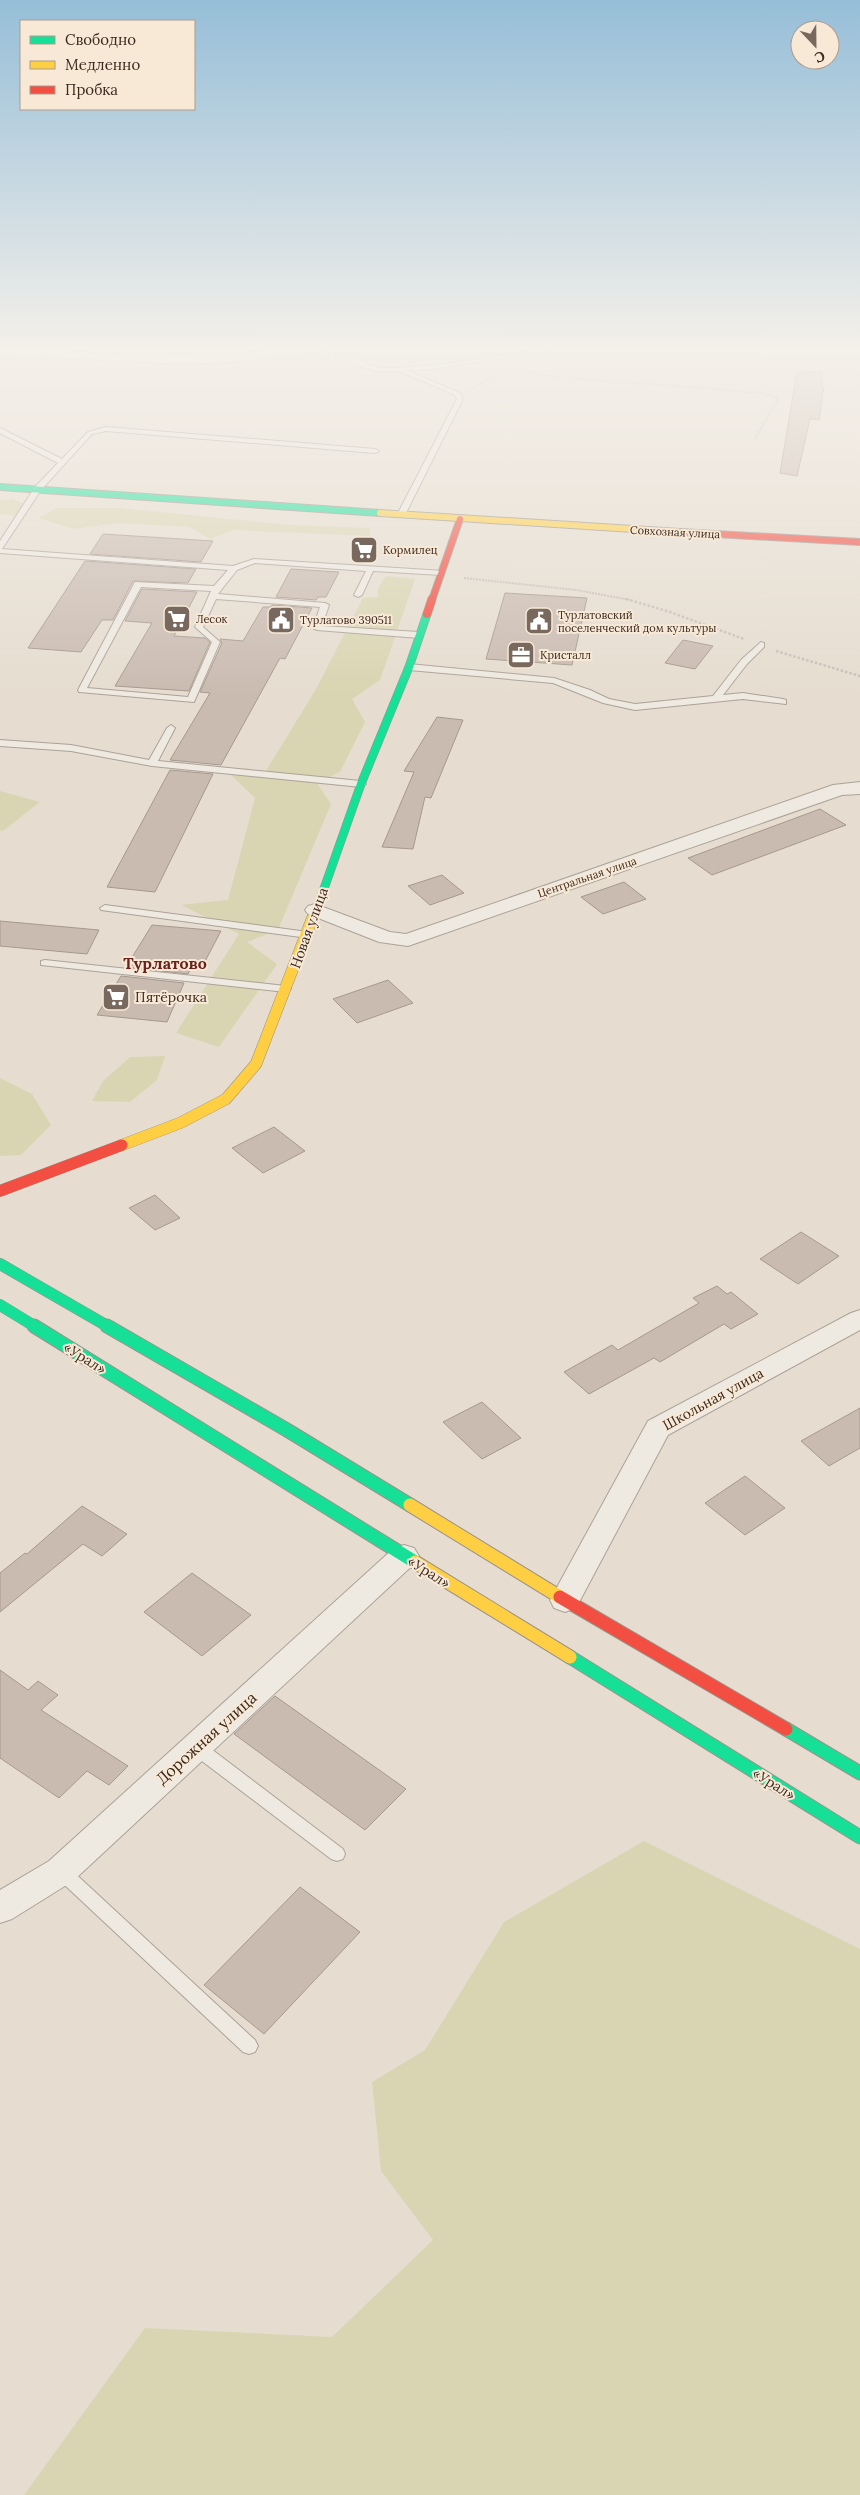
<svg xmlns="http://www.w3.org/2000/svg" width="860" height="2495" viewBox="0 0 860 2495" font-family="Lora,serif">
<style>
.green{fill:#d9d5b2}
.building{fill:#cabbb1;stroke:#a7988e}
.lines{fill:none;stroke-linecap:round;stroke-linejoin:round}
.lane-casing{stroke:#aca298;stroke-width:2}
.street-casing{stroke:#aca298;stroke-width:2}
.fast-far3-casing{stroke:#9c9288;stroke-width:8}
.fast-far2-casing{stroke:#9c9288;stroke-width:9}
.fast-far1-casing{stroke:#9c9288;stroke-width:12}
.fast-casing{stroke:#9c9288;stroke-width:15}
.slow-far3-casing{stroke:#9c9288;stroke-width:8}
.slow-far2-casing{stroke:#9c9288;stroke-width:9}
.slow-far1-casing{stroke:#9c9288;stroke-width:12}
.slow-casing{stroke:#9c9288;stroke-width:15}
.jam-far3-casing{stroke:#9c9288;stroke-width:8}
.jam-far2-casing{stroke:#9c9288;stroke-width:9}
.jam-far1-casing{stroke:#9c9288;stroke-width:12}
.jam-casing{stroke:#9c9288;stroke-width:15}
.path-far1{stroke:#c7bfb8;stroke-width:2;stroke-dasharray:2 1;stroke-linecap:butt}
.path{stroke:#c7bfb8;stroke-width:2.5;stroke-dasharray:2.5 2;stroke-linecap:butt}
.lane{fill:#eee9e1;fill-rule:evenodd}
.street{fill:#eee9e1;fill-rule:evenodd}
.fast-far3{stroke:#16e098;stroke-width:6}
.fast-far2{stroke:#16e098;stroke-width:8}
.fast-far1{stroke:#16e098;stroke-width:11}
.fast{stroke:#16e098;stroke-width:13}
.slow-far3{stroke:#ffcf43;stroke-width:6}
.slow-far2{stroke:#ffcf43;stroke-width:8}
.slow-far1{stroke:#ffcf43;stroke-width:11}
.slow{stroke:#ffcf43;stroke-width:13}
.jam-far3{stroke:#f24e42;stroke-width:6}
.jam-far2{stroke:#f24e42;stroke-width:8}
.jam-far1{stroke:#f24e42;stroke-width:11}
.jam{stroke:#f24e42;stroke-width:13}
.labels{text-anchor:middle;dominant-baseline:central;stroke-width:4;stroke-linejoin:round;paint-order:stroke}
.far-street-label{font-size:11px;fill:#3d291f;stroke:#f7e9d6}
.far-poi-label{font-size:11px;fill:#3d291f;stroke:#f7e9d6;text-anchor:start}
.street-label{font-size:14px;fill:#3d291f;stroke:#f7e9d6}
.poi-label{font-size:14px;fill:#3d291f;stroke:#f7e9d6;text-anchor:start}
.quarter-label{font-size:16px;font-weight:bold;fill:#6b211c;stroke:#f7e9d6}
.near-street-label{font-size:16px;fill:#3d291f;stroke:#f7e9d6}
</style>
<rect width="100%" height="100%" fill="#e6ddd0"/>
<path class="green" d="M13,499L28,506L19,516L0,514V500Z
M56,508H120L290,525L370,528V536L234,530L210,539L189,527L119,523L73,529L39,518Z
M386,576L415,579L380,680L352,699L365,722L340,772L317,783L331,804L278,930L247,942L277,964L219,1047L176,1033L239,934L181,905L228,900L255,798L228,772L246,768L264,774L316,689L363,598L378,597V588Z
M0,791L40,802L3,831L0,830Z
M165,1056L157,1080L130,1102L92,1101L103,1081L130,1057Z
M0,1078L32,1094L51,1125L21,1155L0,1156Z
M644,1841L860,1949V2495H24L145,2328L332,2337L433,2240L381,2171L372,2082L425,2050L504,1922Z"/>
<path class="building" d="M797,371L822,372V387H824L819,420L810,419L797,476L780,473Z
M103,534L213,541L201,562L90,554Z
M85,561L196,569L188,583L133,581L113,620H102L81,652L28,648Z
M291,569L339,572L326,597H318L316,600L276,597Z
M142,589L197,592L174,636L205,638L210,642L189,691L115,686L152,623L125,621Z
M505,593L587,598L572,665L486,659Z
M272,605L312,608L285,659L280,658L221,765L170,760L210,693L200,692L222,643L220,639L243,641L263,607H271Z
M683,640L713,646L695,669L665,663Z
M437,717L463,720L431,798L425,797L413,849L382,847L414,772L404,771Z
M170,770L213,774L155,892L107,887Z
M820,809L846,825L712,875L688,858Z
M442,875L464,893L430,905L408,886Z
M624,882L646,899L603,914L581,897Z
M0,921L99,930L87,954L0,946Z
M152,925L221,931L202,967L192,966L188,974L126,967Z
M121,976L184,983L167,1022L97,1015Z
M388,980L413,1003L357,1023L333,999Z
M274,1127L305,1151L263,1173L232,1148Z
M155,1195L180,1218L155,1230L129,1208Z
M801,1232L839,1256L798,1284L760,1259Z
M717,1286L727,1294L731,1292L758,1314L731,1329L724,1324L660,1362L654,1358L589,1394L564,1372L612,1345L618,1350L699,1303L693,1298Z
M482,1402L521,1438L482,1459L443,1422Z
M860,1408V1448L829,1466L801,1441Z
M745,1476L785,1508L745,1535L705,1503Z
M82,1506L127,1534L102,1556L83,1544L0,1612V1573L25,1553L27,1554Z
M192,1573L251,1615L202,1656L144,1612Z
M0,1670L28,1690L38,1681L58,1695L41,1710L128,1766L109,1785L87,1771L59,1798L0,1758Z
M275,1696L406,1789L365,1830L234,1734Z
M300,1887L360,1932L264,2034L204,1985Z"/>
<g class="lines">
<g class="lane-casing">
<path id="lane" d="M327,347C347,346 362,368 383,368C442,368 501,355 559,347H574L433,369L406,370L460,393L463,399L405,515L401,517L397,515L457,399L455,395L399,371L381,372L360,366Z
M106,427L375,449L379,451L375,453L106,431L92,434L41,490L2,549L233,566L254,559L444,571V575H441L373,571L362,595L358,597L354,595L366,571L255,563L237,570L218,594L325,603L329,605L322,626L419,632L423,635L419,638L317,630L313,628L320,607L216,599L203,627L220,642L194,702L79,692L78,690L135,582L214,586L228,570L0,553V541L35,487L58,463L0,433V428L62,459L88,432ZM141,587L211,591L195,627L212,642L188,697L87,688Z
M761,642L764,643V647L747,664L723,695L743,693L783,699L786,700V704L743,699L635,710L603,703L553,683L409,670L405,667L409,664L554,678L590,690L609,699L635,704L713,696L741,660Z
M171,725L175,728L158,761L361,781L366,784L361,787L152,766L71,751L0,746V740L71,745L149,760L167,728Z
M105,905L308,932L313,935L308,938L101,910L100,908Z
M45,960L286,986L291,989L286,992L41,965V961Z
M196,1740L202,1742L343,1849L345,1854L343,1859L337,1861L331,1859L190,1752L188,1747L190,1742Z
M61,1864L67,1866L255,2040L258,2046L255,2052L249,2054L243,2052L55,1876L53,1871L55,1866Z"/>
</g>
<g class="street-casing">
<path id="street" d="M0,347C68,351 137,358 205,356C249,355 291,345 334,347L328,351L237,362L180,364L0,355Z
M860,782V794L842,795L408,946L379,942L308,914L305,910L308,906L315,904L390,932L406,934L833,785Z
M860,1310V1330L668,1435L576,1608L565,1612L554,1608L550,1600L648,1421L851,1313Z
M404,1545L414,1548L419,1556L414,1564L73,1881L12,1919L0,1923V1890L49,1861L394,1548Z"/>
</g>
<g class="fast-far3-casing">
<path id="fast-far3" d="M0,487L380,513"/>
</g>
<g class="fast-far2-casing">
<path id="fast-far2" d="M320,900L361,784L409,667L427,614"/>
</g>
<g class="fast-far1-casing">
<path id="fast-far1" d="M0,1264L109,1327
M0,1305L36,1327"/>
</g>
<g class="fast-casing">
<path id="fast" d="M34,1326L415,1562
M107,1326L287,1430L410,1505
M570,1657L860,1837
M786,1729L860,1773"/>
</g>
<g class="slow-far3-casing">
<path id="slow-far3" d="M380,513L680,532"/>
</g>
<g class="slow-far2-casing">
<path id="slow-far2" d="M312,921L320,900"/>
</g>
<g class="slow-far1-casing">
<path id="slow-far1" d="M122,1145L180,1123L226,1099L256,1064L312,919"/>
</g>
<g class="slow-casing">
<path id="slow" d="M410,1505L560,1597
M415,1562L570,1657"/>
</g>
<g class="jam-far3-casing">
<path id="jam-far3" d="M680,532L860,542
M432,600L460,519"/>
</g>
<g class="jam-far2-casing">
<path id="jam-far2" d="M427,614L432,599"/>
</g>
<g class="jam-far1-casing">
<path id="jam-far1" d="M0,1191L122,1145"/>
</g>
<g class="jam-casing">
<path id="jam" d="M560,1597L786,1729"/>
</g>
<path class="path-far1" d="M526,371L556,377L764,393L778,399L755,439
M472,389L492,376
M464,578L576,590L631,600"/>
<path class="path" d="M626,599L670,612L744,639
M776,651L860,676"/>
<use href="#lane" class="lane"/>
<use href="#street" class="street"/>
<use href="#fast-far3" class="fast-far3"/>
<use href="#fast-far2" class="fast-far2"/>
<use href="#fast-far1" class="fast-far1"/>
<use href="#fast" class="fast"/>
<use href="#slow-far3" class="slow-far3"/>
<use href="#slow-far2" class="slow-far2"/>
<use href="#slow-far1" class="slow-far1"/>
<use href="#slow" class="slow"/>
<use href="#jam-far3" class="jam-far3"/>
<use href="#jam-far2" class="jam-far2"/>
<use href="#jam-far1" class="jam-far1"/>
<use href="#jam" class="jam"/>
</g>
<linearGradient id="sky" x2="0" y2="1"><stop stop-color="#96bed8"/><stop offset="0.5" stop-color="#f4f0ea"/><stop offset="1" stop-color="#f4f0ea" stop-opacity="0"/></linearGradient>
<rect width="860" height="696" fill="url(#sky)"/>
<defs>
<g id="supermarket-square" transform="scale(1.4375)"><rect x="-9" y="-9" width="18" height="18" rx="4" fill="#78685d" stroke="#f7e9d6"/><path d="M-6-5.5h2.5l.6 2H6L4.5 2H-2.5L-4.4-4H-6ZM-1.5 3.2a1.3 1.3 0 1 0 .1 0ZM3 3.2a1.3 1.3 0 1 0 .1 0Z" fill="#fff"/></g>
<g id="civic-square" transform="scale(1.4375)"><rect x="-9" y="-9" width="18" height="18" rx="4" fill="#78685d" stroke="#f7e9d6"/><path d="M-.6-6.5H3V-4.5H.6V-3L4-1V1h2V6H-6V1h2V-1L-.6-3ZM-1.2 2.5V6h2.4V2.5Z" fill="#fff"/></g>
<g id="office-square" transform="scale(1.4375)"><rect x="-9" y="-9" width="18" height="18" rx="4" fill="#78685d" stroke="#f7e9d6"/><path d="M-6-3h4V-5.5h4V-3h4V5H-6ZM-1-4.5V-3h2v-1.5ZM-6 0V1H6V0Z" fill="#fff"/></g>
</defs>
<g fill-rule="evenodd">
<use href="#supermarket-square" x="364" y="550"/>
<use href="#supermarket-square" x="177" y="619"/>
<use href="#civic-square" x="281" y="620"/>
<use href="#civic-square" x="539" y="621"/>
<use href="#office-square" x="521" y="655"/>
<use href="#supermarket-square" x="116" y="997"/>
</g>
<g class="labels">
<g class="far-street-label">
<text transform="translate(675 532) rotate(3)">Совхозная улица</text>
<text transform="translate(587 877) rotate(-19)">Центральная улица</text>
</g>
<g class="far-poi-label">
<text x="383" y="550">Кормилец</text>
<text x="558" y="615">Турлатовский<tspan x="558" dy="13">поселенческий дом культуры</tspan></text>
<text x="196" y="619">Лесок</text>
<text x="300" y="620">Турлатово 390511</text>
<text x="540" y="655">Кристалл</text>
</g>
<g class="street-label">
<text transform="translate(309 928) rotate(-70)">Новая улица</text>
<text transform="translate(85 1358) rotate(32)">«Урал»</text>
<text transform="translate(713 1399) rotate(-29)">Школьная улица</text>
<text transform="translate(429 1572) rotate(32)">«Урал»</text>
<text transform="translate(774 1784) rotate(32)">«Урал»</text>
</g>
<g class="poi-label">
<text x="135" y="997">Пятёрочка</text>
</g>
<g class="quarter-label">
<text x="165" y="963">Турлатово</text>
</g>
<g class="near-street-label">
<text transform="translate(206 1738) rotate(-42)">Дорожная улица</text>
</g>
</g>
<rect x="20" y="20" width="175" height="90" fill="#f7e9d6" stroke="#ad9c8d"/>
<rect x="30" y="36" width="25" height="8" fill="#16e098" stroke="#ad9c8d"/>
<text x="65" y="45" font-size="15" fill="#3d291f">Свободно</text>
<rect x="30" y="61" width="25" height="8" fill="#ffcf43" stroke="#ad9c8d"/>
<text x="65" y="70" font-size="15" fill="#3d291f">Медленно</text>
<rect x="30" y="86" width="25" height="8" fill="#f24e42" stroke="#ad9c8d"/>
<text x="65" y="95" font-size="15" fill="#3d291f">Пробка</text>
<g transform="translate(815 45) rotate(158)"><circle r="24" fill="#f7e9d6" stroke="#ad9c8d"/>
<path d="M0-4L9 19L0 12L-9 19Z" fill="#78685d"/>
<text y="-8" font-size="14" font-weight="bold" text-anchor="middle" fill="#3d291f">С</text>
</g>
</svg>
